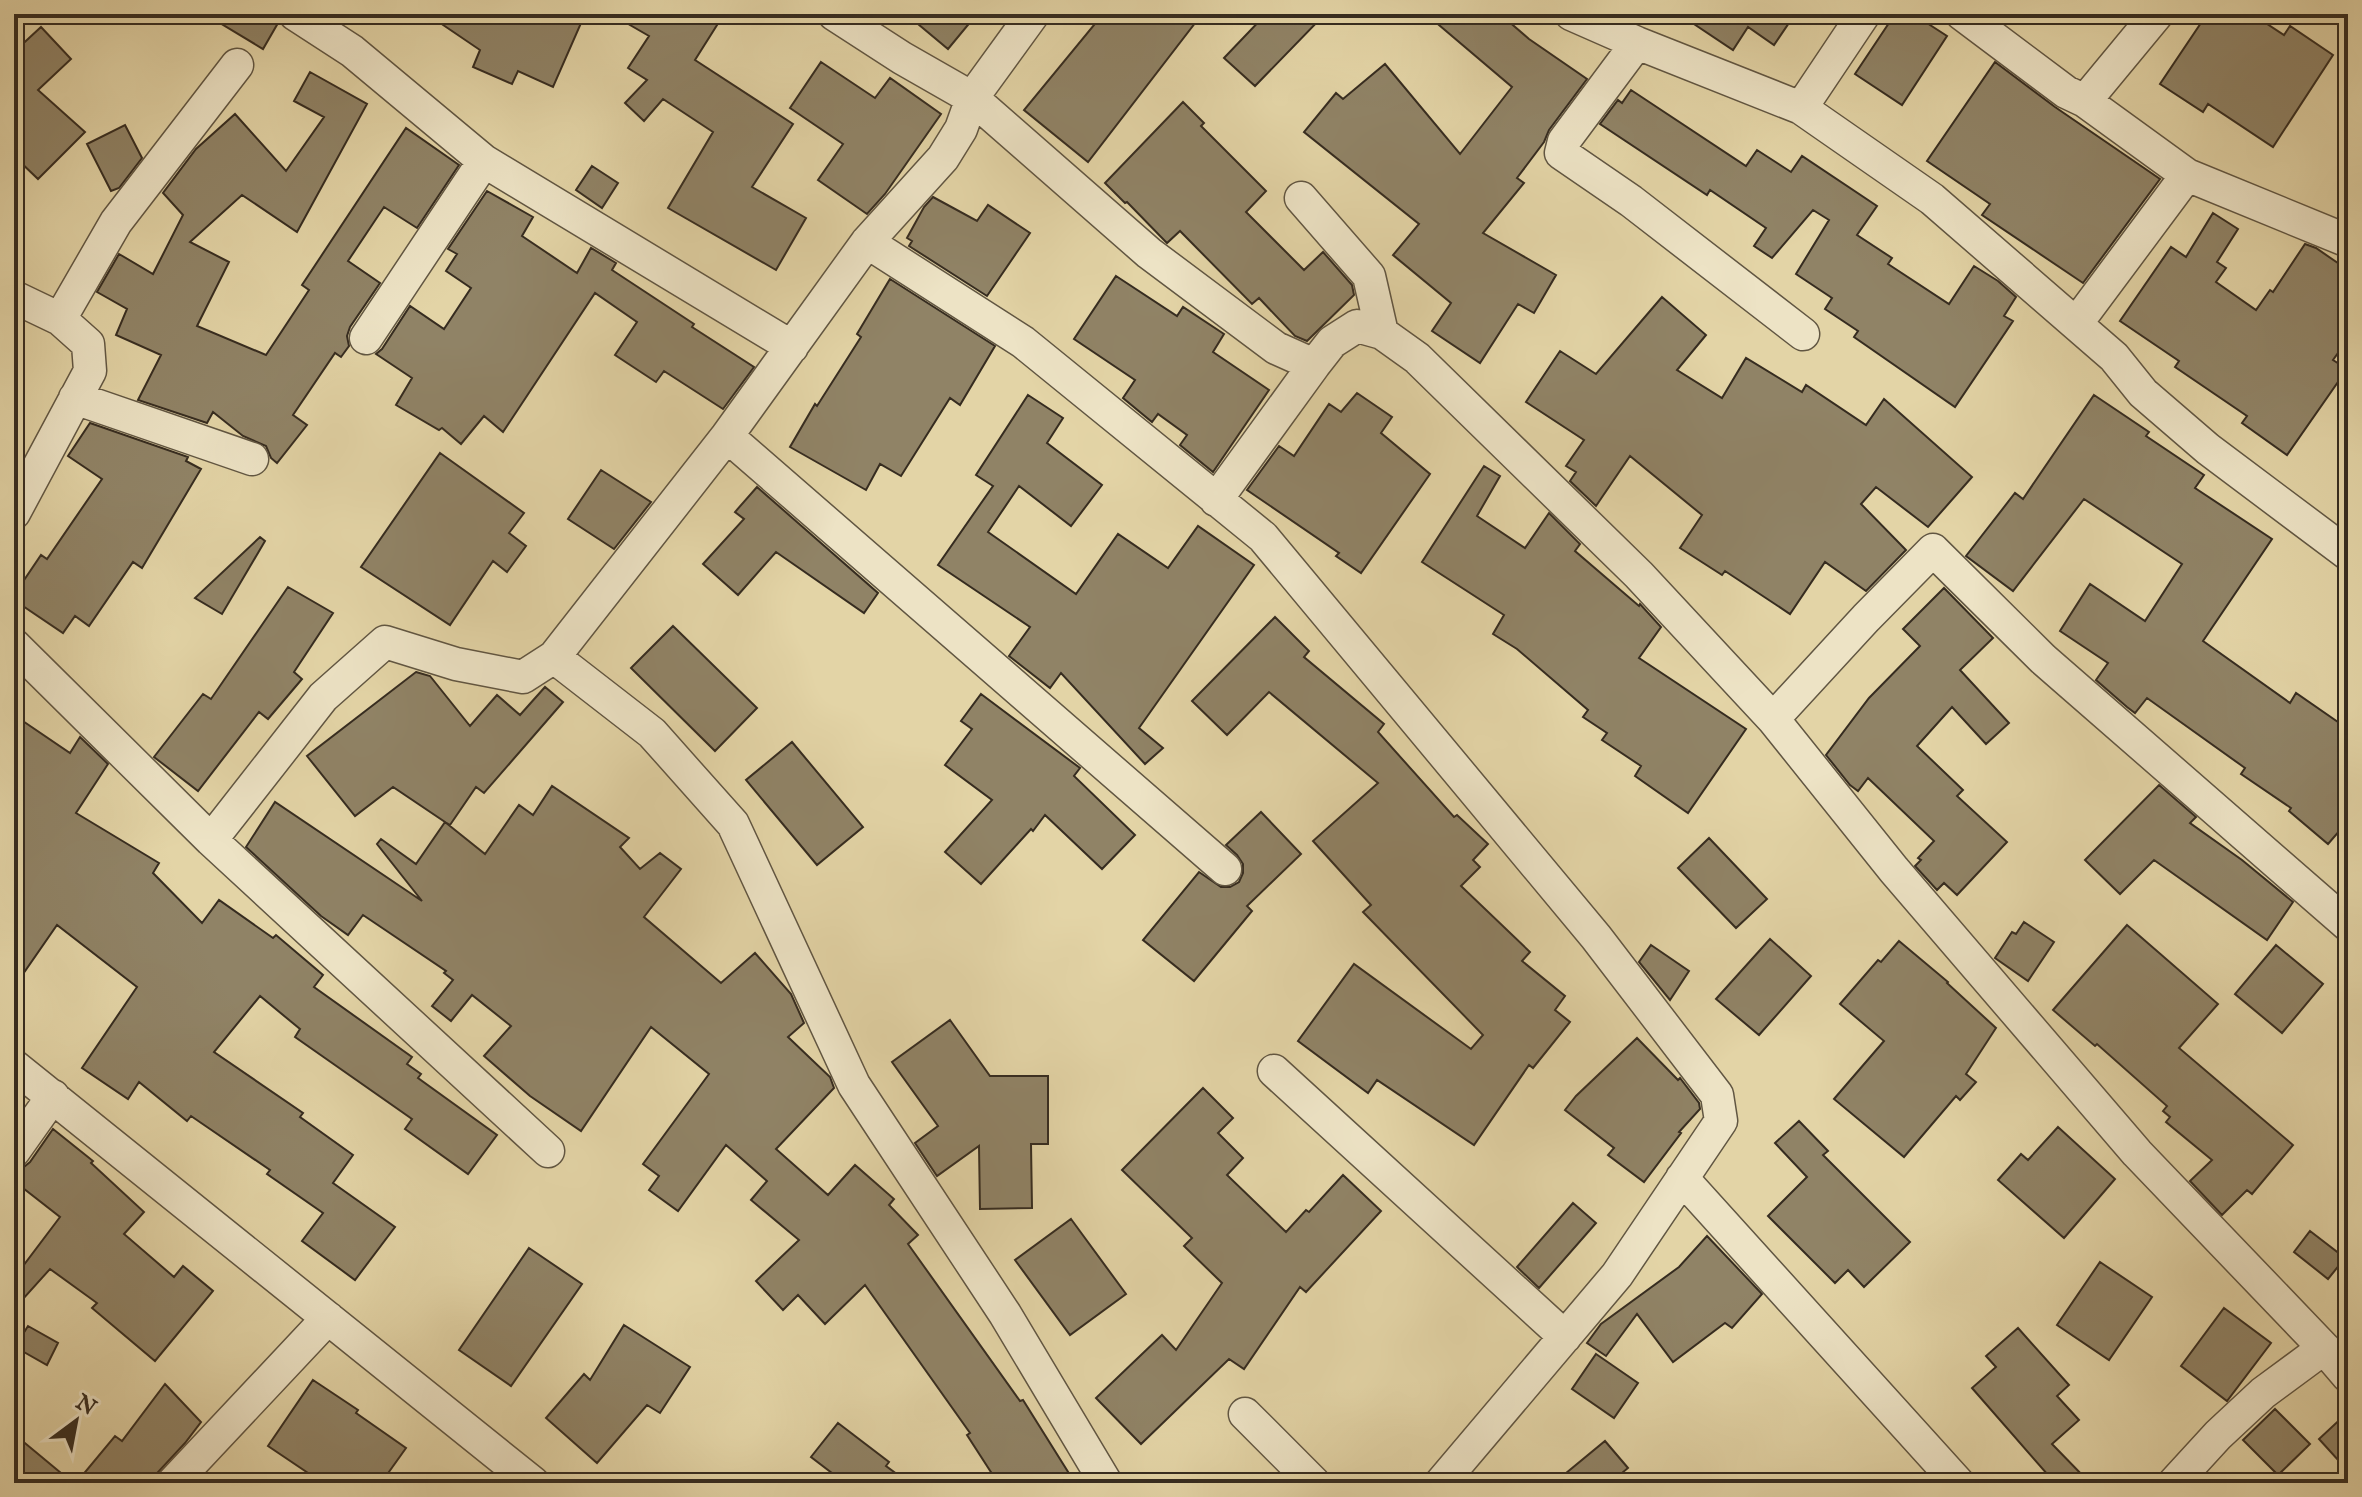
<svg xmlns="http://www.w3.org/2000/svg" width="2362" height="1497" viewBox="0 0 2362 1497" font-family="'IM FELL English',serif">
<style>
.building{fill:#908366;stroke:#362c20;stroke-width:2}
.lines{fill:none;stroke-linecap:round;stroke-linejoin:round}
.minor-casing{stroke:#615642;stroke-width:35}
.minor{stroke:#ede3c5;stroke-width:32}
</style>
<rect width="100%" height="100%" fill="#e3d4a6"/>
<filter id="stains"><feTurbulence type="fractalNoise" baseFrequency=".0025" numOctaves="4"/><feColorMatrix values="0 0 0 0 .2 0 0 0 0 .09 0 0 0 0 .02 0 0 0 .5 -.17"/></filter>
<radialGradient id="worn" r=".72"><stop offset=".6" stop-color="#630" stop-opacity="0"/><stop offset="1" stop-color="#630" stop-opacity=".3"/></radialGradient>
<path class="building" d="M205,14H276L278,23L263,49Z
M427,14H585L553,87L518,71L512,84L473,67L480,50Z
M611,14H724L695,60L793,124L752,187L806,218L776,270L668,208L713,132L663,99L644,121L625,103L647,80L628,68L649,36Z
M906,14H977L948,49Z
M1103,14H1202L1088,162L1024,110Z
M1266,14H1325L1255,86L1224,58Z
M1426,14H1500L1529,39L1587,79L1549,130L1544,142L1517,178L1524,183L1483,233L1556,275L1534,313L1518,304L1480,363L1432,331L1451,303L1393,255L1419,224L1304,132L1336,93L1343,99L1385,64L1460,154L1512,87Z
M1679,14H1795L1774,45L1748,27L1733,50Z
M1895,14H1913L1947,36L1902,105L1855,74Z
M2207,14H2252L2284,35L2290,26L2333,55L2273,147L2208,104L2203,112L2160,84Z
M41,27L71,59L38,90L85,132L38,179L14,156V52Z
M821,62L875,98L890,78L941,114L885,194L867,214L818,180L843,144L790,108Z
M1995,62L2055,107L2160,179L2083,283L1982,215L1990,204L1927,161Z
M310,72L367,104L297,232L242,195L190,242L229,262L197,326L266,355L309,290L302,285L406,128L459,165L417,228L384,207L348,261L380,283L350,327L347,336L349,346L341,357L335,353L293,415L307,425L277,463L271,458L266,446L243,436L213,412L207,423L138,400L161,355L116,335L127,309L97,292L119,254L153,274L183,215L163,193L196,149L235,114L286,171L324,117L294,101Z
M1631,90L1746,166L1757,150L1791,172L1802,156L1877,206L1857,235L1892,258L1888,264L1949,304L1974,266L1998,281L2016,297L2004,316L2013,321L1955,407L1854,337L1858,331L1825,309L1832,298L1796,274L1829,220L1813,210L1772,258L1754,246L1766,228L1710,190L1707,195L1600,124L1618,100L1622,103Z
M1183,102L1204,123L1201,126L1266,191L1246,212L1304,270L1323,252L1352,285L1354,295L1307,341L1295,336L1259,298L1252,304L1180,231L1167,243L1165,241L1127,202L1125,203L1105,183Z
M125,125L142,158L119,188L111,191L87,144Z
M592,166L618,183L602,208L576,190Z
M487,191L533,217L522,236L577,273L591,248L616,263L612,270L694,324L692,327L754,367L723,409L664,371L656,382L615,355L637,322L595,293L503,432L484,416L461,444L442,428L439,430L396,405L412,378L376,354L382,349L410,306L444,329L471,288L446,271L457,254L448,249Z
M933,197L977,221L988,205L1030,233L987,296L909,246L912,241L907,238L924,207Z
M2213,213L2238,229L2217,262L2226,268L2216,282L2256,310L2270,290L2273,292L2305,244L2316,248L2348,270V339L2333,360L2347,369L2287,455L2242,423L2247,416L2175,367L2179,361L2120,321L2171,247L2186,257Z
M1116,276L1177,316L1183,307L1224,334L1213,352L1269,390L1213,472L1180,445L1187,435L1158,414L1152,422L1123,398L1135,380L1074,339Z
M890,279L995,346L960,405L950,398L901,476L880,464L866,490L790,447L815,404L817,406L861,337L857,334Z
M1662,297L1706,335L1677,370L1722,398L1746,358L1802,392L1806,385L1866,425L1884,399L1972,477L1928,527L1876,487L1861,504L1906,550L1866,591L1825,562L1790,614L1725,571L1722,575L1680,548L1702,515L1630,456L1596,506L1570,481L1576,472L1566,466L1584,440L1526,402L1560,351L1596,374Z
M1357,393L1392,417L1381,433L1430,474L1361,573L1336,556L1339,553L1247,490L1279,446L1294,456L1329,404L1341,412Z
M1028,395L1063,418L1047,443L1102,485L1071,526L1019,486L988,532L1076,594L1118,534L1168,568L1198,526L1254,565L1139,728L1163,748L1145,764L1061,673L1050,688L1009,656L1030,627L938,565L993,486L976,475Z
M2094,395L2149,432L2146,436L2204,475L2195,488L2272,539L2203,641L2290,703L2296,693L2348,729V821L2328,844L2289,811L2291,808L2241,774L2245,768L2147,698L2135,713L2127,707L2096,680L2108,663L2060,631L2090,584L2145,621L2182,564L2084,499L2013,591L1966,556L2015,493L2023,499Z
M90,423L188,457L186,461L201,469L142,568L133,562L89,626L75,616L63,633L14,600V595L41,555L47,559L102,479L68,456Z
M440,453L524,513L509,533L526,546L507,572L493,561L450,625L361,567Z
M1484,466L1500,476L1477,516L1525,548L1549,513L1580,544L1575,551L1639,606L1640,604L1661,627L1639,658L1746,729L1688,813L1635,776L1641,766L1602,740L1607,733L1583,717L1588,710L1517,649L1493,634L1504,615L1422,562Z
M601,470L651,502L614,549L568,519Z
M757,487L878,593L864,613L776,552L738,595L703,564L744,519L735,512Z
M260,537L265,541L222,614L195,598Z
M288,587L333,613L294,672L302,679L268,719L259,712L198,791L154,757L203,694L211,699Z
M1944,588L1993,638L1960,670L2009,723L1986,744L1952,707L1917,746L1963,790L1957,796L2007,842L1957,895L1944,883L1937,890L1915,866L1921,860L1918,858L1934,841L1868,778L1858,791L1850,785L1826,755L1869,698L1920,646L1903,629Z
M1275,617L1309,651L1304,657L1384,724L1378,732L1454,817L1457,815L1488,844L1473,860L1480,867L1461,886L1530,952L1522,961L1565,996L1555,1010L1570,1022L1533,1068L1529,1065L1474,1145L1377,1080L1368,1093L1298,1041L1354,964L1471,1049L1483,1035L1363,912L1371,905L1313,841L1378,783L1269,692L1227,735L1192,701Z
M673,626L757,708L715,751L631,668Z
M416,672L430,676L470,726L497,695L520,715L545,687L563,702L484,793L476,787L450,825L445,822L485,854L519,805L533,815L552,786L629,838L620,847L640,869L660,853L681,869L644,917L721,983L755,953L791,994L804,1023L788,1037L830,1077L834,1088L776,1149L828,1195L855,1165L894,1199L889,1205L918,1235L908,1244L1020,1401L1023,1400L1075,1483H998L967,1435L970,1433L865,1285L825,1324L798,1295L783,1310L756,1281L799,1240L751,1200L767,1181L726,1145L678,1211L649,1190L659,1176L643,1164L709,1074L651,1027L581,1131L530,1096L484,1056L511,1026L472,995L451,1021L432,1006L453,980L444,973L446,971L363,915L348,935L321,916L246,847L275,802L422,901L377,844L381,839L416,864L445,822L393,787L355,816L307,756Z
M981,694L1080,768L1074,776L1135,835L1102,869L1045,815L1033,831L1031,829L981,884L945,852L992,800L945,765L972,729L961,721Z
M14,715L70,753L80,737L108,764L76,813L159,863L153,873L202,923L219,900L273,938L276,935L323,975L314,987L412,1057L407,1064L421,1074L418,1078L497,1135L468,1174L405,1129L412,1119L295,1037L300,1029L260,996L214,1052L303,1113L300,1117L353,1155L333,1183L395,1227L355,1280L302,1241L323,1213L267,1174L270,1170L191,1116L187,1121L139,1082L128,1099L82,1068L137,987L57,925L14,987Z
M792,742L863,827L817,865L746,780Z
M2159,785L2196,817L2190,823L2242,860L2293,902L2267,940L2154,860L2120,894L2085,860Z
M1261,812L1301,854L1247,906L1252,911L1194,981L1143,940L1199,872L1221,887H1230L1239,882L1243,873V864L1237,855L1226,845Z
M1709,838L1767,899L1736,928L1678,868Z
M2024,922L2054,942L2028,981L1995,958L2012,932L2016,934Z
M2127,925L2218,1004L2179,1048L2293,1145L2252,1194L2247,1190L2222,1215L2190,1181L2212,1160L2166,1122L2170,1117L2163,1111L2167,1106L2097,1044L2095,1046L2053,1010Z
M1770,939L1811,976L1759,1035L1716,999Z
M1899,941L1948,982L1947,983L1996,1028L1966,1074L1976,1082L1960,1100L1956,1096L1904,1157L1834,1099L1884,1041L1840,1004L1878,960L1881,962Z
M1651,945L1689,971L1670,1000L1639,962Z
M2276,945L2323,984L2282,1033L2235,994Z
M950,1020L990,1076H1048V1144H1031L1032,1208L980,1209L979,1146L937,1176L915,1143L938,1126L892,1062Z
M1637,1038L1678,1080L1680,1078L1699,1103L1700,1109L1679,1132L1681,1133L1644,1182L1608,1155L1614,1148L1565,1110L1576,1096Z
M1203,1088L1233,1118L1218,1133L1243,1158L1227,1175L1286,1232L1306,1210L1309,1212L1343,1175L1381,1211L1306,1292L1300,1287L1244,1369L1229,1359L1141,1444L1096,1398L1162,1335L1176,1350L1222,1283L1184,1246L1192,1238L1122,1170Z
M1799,1121L1828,1151L1823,1155L1910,1242L1864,1287L1848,1270L1835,1283L1768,1216L1807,1177L1775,1143Z
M2058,1127L2115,1179L2064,1238L1998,1180L2021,1154L2028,1160Z
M53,1129L93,1161L91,1163L144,1212L124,1234L174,1277L183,1266L213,1291L155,1361L92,1308L97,1303L50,1269L14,1309V1278L60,1217L14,1181V1175L30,1162Z
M1573,1203L1596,1223L1539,1288L1517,1267Z
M1071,1219L1126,1294L1070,1335L1015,1260Z
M2310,1231L2345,1258L2328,1279L2294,1252Z
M1707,1236L1762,1294L1732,1328L1725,1323L1673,1362L1637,1314L1606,1356L1587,1343L1601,1324L1679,1267Z
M529,1248L582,1284L511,1386L459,1350Z
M2100,1262L2152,1297L2109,1360L2057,1325Z
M2224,1308L2271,1343L2227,1401L2181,1366Z
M624,1325L690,1367L660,1413L647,1405L597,1463L546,1418L584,1374L590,1380Z
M28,1326L58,1343L47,1365L15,1347Z
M2018,1328L2069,1385L2057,1396L2079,1420L2052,1444L2090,1483H2055L1972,1388L1996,1367L1986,1356Z
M1596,1354L1638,1383L1614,1418L1572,1389Z
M313,1380L358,1410L356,1413L406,1448L381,1483H323L268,1446Z
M165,1384L201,1422L185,1443L148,1483H76L115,1436L122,1441Z
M2275,1409L2310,1444L2278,1475L2243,1440Z
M2348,1412V1471L2319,1439Z
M838,1423L889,1462L886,1466L909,1483H845L811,1457Z
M14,1434L73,1483H14Z
M1605,1441L1628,1468L1610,1483H1554Z"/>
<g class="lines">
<g class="minor-casing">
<path id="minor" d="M295,14L352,51L484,161L792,347
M834,14L902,58L972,98L1149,253L1276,348L1314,365L1332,342L1357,326L1382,333L1417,358L1639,575L1773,719L1894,870L2137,1153L2324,1348L2348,1376
M1571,14L1637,43L1801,108L1932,199L2114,357L2143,393L2208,449L2348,554
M1962,14L2066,92L2085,101L2187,175L2348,241
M1637,43L1564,141L1561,153L1631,201L1803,334
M2085,101L2157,14
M1801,108L1864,14
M1301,198L1369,276L1382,333
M867,242L1023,342L1263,537L1596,937L1717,1095L1721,1121L1617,1275L1441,1483
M14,297L60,319L88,344L90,371L14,513
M60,319L116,222L237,65
M2076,324L2187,175
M366,338L484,161
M75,398L252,459
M727,436L1225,869
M1216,500L1314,365
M14,645L211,840L548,1151
M554,657L652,733L733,824L854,1085L1005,1314L1106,1483
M1773,719L1866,618L1933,550L2043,659L2348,925
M211,840L323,697L385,642L456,664L523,677L554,657L727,436L867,242L943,158L961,129L972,98L1033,14
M14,1066L533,1483
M1274,1071L1565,1337
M14,1151L53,1096
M1682,1178L1958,1483
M1245,1414L1314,1483
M173,1483L328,1318
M2174,1483L2218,1435L2263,1393L2324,1348"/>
</g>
<use href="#minor" class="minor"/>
</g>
<rect width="2362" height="1497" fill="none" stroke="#e3d4a6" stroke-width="48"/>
<rect x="16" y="16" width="2330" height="1465" fill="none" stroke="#362c20" stroke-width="4"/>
<rect x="24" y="24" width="2314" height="1449" fill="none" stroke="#362c20" stroke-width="2"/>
<g transform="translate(76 1421) rotate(32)" stroke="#ede3c5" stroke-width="6" paint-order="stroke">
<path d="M0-6L14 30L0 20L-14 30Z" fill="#362c20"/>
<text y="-12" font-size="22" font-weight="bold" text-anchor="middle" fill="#362c20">N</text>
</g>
<rect width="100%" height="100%" filter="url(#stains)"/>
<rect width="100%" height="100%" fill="url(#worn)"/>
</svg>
